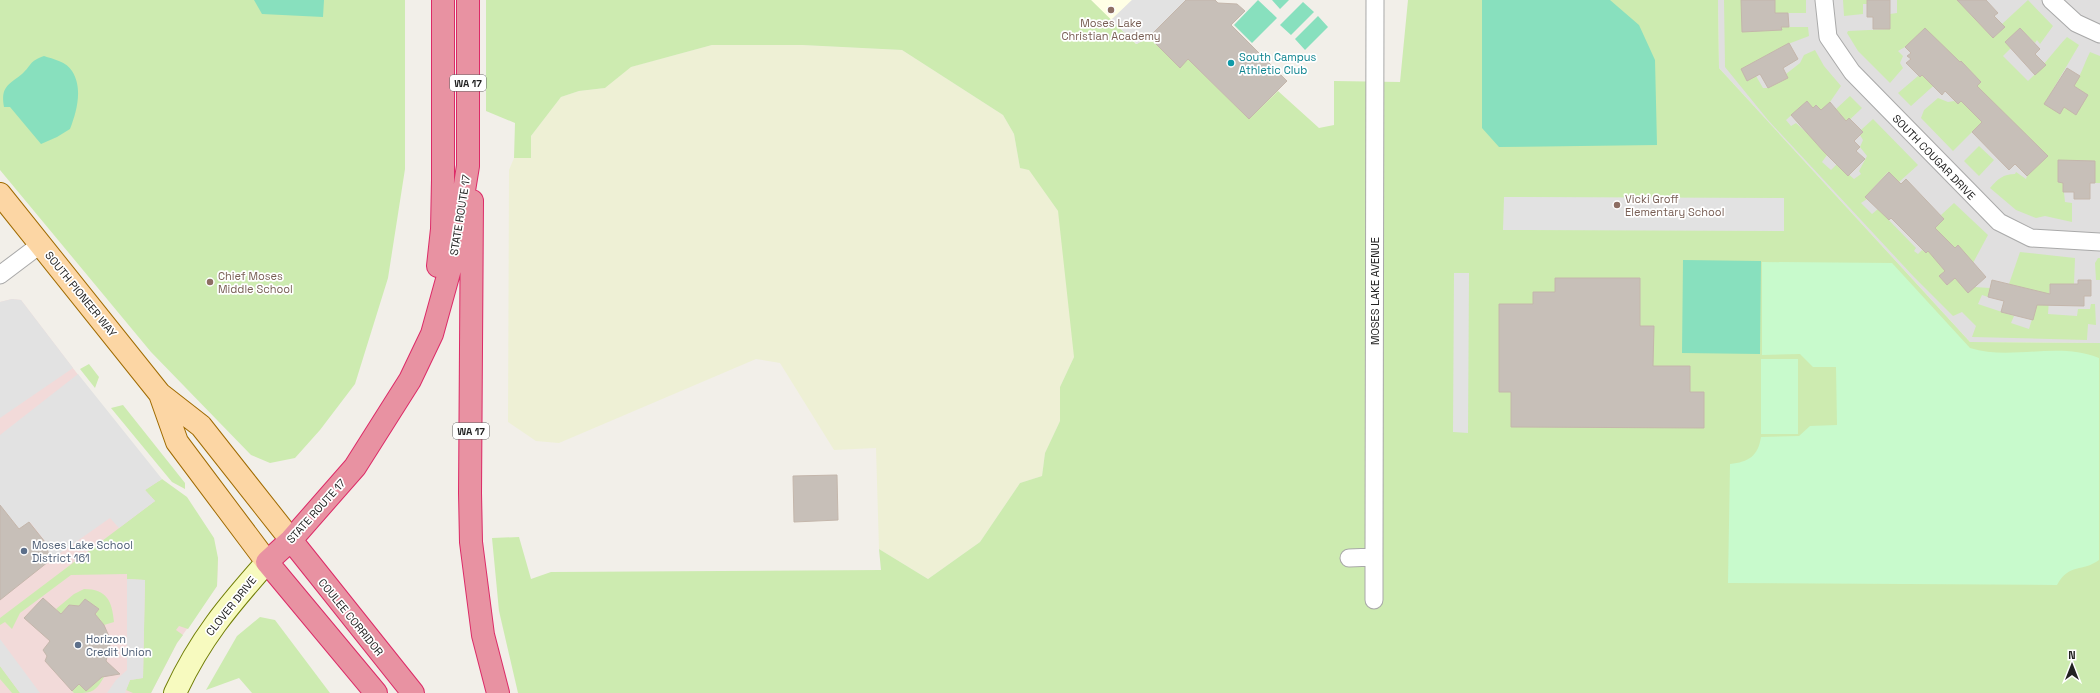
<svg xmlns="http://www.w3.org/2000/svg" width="2100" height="693" viewBox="0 0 2100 693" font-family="'Space Grotesk',sans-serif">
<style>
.residential{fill:#e0dfdf}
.commercial{fill:#f2dad9}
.education{fill:#ffffe5}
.farmland{fill:#eef0d5}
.grass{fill:#cdebb0}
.park{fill:#c8facc}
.pitch{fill:#88e0be}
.parking{fill:#e2e2e2}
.building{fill:#c7bfb8;stroke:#c4b6ab}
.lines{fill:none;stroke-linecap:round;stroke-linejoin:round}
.street-casing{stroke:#a9a9a9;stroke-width:19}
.secondary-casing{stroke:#707d05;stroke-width:24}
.primary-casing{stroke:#a06b00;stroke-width:24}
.highway-casing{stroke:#dc2a67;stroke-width:24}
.street{stroke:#fff;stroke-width:17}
.secondary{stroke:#f7fabf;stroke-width:22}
.primary{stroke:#fcd6a4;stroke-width:22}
.highway{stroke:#e892a2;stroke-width:22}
.education-dot{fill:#8d6e63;stroke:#fff;stroke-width:1.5}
.culture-dot{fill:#0f9aa8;stroke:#fff;stroke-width:1.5}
.service-dot{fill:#5c6f8a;stroke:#fff;stroke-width:1.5}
.labels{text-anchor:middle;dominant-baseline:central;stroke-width:3.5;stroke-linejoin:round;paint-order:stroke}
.shield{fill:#fff;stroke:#646464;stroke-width:1}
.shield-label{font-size:10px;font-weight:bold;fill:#222}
.education-label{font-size:11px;fill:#785e54;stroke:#fff;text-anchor:start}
.culture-label{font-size:11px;fill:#0d838f;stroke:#fff;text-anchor:start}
.street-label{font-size:11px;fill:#222;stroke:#fff}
.service-label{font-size:11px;fill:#4e5e75;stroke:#fff;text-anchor:start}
</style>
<rect width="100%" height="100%" fill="#f2efe9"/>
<path class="residential" d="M1718,0H2100V343L1970,342L1719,68Z"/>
<path class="commercial" d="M12,299L21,300L218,558L217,586L177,643L151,693H0V302Z"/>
<path class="education" d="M1091,0H1132L1111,20Z"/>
<path class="farmland" d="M712,45H802L902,50L1003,115L1014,134L1020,168L1029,169L1058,211L1071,270L1074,357L1060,387V421L1045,453L1042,476L1020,483L980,542L928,579L879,549L876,448L834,450L780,363L756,359L559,443L536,441L508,422L509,170L514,158L531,157V136L561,97L579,91L605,88L630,67Z"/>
<path class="grass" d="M0,0H405V169L388,278L355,384L320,430L295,458L270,463L251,455L151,352L0,170Z
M486,0H1091L1136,44L1149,37L1179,67L1188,59L1249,119L1278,91L1319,128L1334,125V81L1400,82L1408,0H1718L1719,68L1970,342L2100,343V693H518L499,611L492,538L519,537L531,579L551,572L881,570L879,549L928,579L980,542L1020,483L1042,476L1045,453L1060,421V387L1074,357L1058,211L1029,170L1020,168L1014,134L1003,115L902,50L802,45H712L631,67L605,88L579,91L561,97L531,136V158H514L515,123L486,111Z
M1724,0H1741L1772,27H1808L1809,36L1788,44L1741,69L1747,81L1756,76L1763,88H1768L1787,78L1786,74L1800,63L1804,55L1815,50L1824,66L1841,86L1830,102L1821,110L1816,105L1813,108L1807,101L1786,120L1791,126L1796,123L1811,137L1839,113L1836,109L1850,96L1862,108L1820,148L1827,155L1822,162L1831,170L1837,164L1854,179L1861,174L1859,171L1867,156L1860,147L1863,140L1860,135L1863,132L1861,130L1873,119L1918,165L1899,182L1888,172L1865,197L1867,199L1861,203L1872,214L1878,209L1916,248L1914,251L1918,254L1922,250L1926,253L1943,236L1935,228L1944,219L1941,215L1954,203L1988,235L1973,263L1958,246L1938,262L1945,271L1939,276L1947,285L1955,278L1974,287L1990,288L1988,297L1982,295L1978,304L2014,316L2011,323L2029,329L2040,292L2009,284L2020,252L2075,258L2074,284H2050L2048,314L2077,316L2078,309H2090L2091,304H2095L2096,325L2088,324L2087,340L1972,337L1976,326L1962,312L1953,316L1914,277L1768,120L1725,67Z
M1768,0H1806V13H1775V1Z
M1843,0H1867V4H1863V14L1844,16Z
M1897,0H1967L1962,5L1993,38L2005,27L2002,24L2028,0L2053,26L2040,44L2037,40L2035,43L2020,28L2005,42L2011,48L2003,56L2028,81C2043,67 2053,52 2067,37L2079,45L2045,103L2060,114L2064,107L2076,114L2088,95L2074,86C2081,75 2084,64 2090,52L2100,56V183H2095V161L2058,160V182L2063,183L2065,202L2072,203V222L2045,216L2036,218L2016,210L1990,188C1998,179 2003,174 2015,174L2016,172L2026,179L2027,176L2047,156L2026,134L2004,154L2011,120L1991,100L1982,122L1953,151L1921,118L1924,110L1938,98L1948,102L1954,101L1958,104L1981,82L1961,61L1911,106L1898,93L1918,76L1920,77L1947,50L1925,28L1905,47L1898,51L1903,56L1900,63L1903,68L1890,83L1858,51L1847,33L1848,31L1890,29V14L1897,13Z
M1979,146L1994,160L1979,176L1964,161Z
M2098,258H2100V280H2096L2095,263Z
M89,364L99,377L95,388L80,369Z
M123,405L185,483V489L172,482L111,408Z
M162,479L187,497L214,538L218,558L217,586L188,629L179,626L176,630L183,635L177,643L151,693H133L126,690L130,680L143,678L145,580L127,579V574L71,575L20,613L12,629L5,622L0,625V618L155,501L145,490Z
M84,589C107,589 112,601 114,622L104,625L95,614L99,609L85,599L79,606L69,605L61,614L56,609L74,594Z
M260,617L275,620L330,693H252L239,678L206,690L237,636Z
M0,666L20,693H12L0,679Z
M102,677H104C95,693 91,693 74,693L72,691L79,684L86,691Z"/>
<path class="park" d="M1762,262L1892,263L1970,348C2011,361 2058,341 2099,358V560C2083,572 2069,563 2057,585L1728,583L1730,464C1749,462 1758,456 1761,437L1799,436L1810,426L1837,425L1836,367H1813L1800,354L1762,355Z
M1761,359H1798V434H1761Z"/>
<path class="pitch" d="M254,0H324L323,17L262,14Z
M1258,0L1277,18L1252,43L1234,25Z
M1272,0H1289L1280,9Z
M1482,0H1610L1639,25L1655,60L1657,145L1499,147L1482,128Z
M1303,2L1314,12L1291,35L1280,25Z
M1318,16L1328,27L1305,50L1295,39Z
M44,56C53,59 67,62 72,71C83,88 77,111 70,129L57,137L41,144L10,107H4C0,86 10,84 22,74C33,64 28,62 44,56Z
M1683,260L1761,261L1760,354L1682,353Z"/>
<path class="parking" d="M1132,0H1186L1149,37L1137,44L1111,20Z
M1504,197L1784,198V231L1503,230Z
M1454,273H1469L1468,433L1453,432Z
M12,299L21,300L73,368L0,418V302Z
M78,374L162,479L145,490L155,501L119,528L110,518L53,558L42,544L45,541L30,522L19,529L0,505V435Z
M127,579L145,580L143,678L130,680L125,693H107L116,680L127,670Z
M0,639L40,693H20L0,666Z"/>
<path class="building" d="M1186,0H1215L1218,3L1237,4L1245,11L1231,25L1287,81L1249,119L1188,59L1180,68L1149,37Z
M1741,0H1775V13H1788L1789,27H1781L1782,30L1742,32Z
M1867,0H1890V29H1873V17H1867Z
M1957,0H1986L1998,13L1994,16L2005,27L1993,38Z
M1925,28L1960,62L1961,61L1981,82L1977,86L2048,156L2027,176L2015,164L2009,170L1972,132L1982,122L1961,101L1958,104L1945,91L1942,95L1922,75L1920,77L1906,63L1911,59L1907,56L1911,53L1905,47Z
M2020,28L2040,49L2035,54L2046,65L2035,75L2005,42Z
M1789,43L1798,59L1783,68L1788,78L1768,88L1760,74L1747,81L1741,69Z
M2067,68L2080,76L2074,86L2088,95L2076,115L2064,107L2060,114L2044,104Z
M1807,101L1813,108L1816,105L1821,110L1830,102L1846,121L1849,118L1863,132L1854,141L1860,147L1856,151L1865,159L1848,176L1824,152L1791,115Z
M2058,160L2095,161V183H2090V199H2074V192H2063V183L2058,182Z
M1889,172L1901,184L1906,179L1944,219L1935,228L1955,248L1958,245L1986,277L1968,293L1955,278L1947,285L1939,276L1945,271L1928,251L1926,253L1891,218L1889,220L1865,197Z
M1555,278H1640V326H1654L1653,366H1690V392H1704V428L1511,427V392H1499V304H1533V292H1555Z
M1992,280L2050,294V284H2078V280H2091V296H2084V306L2037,305L2033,320L2001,312L2004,301L1988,297Z
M837,475L838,520L794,522L793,476Z
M0,505L19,529L29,522L45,542L42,544L53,558L0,600Z
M43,598L61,614L69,605L79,606L85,599L99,609L95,614L104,625L111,641L106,661L120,674L102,677L86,691L79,684L72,691L45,661L47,656L43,650L50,641L24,618Z"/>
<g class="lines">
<g class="street-casing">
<path id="street" d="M1824,0L1828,37L1852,72L1999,222L2031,238L2100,242
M2051,0L2076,23L2100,34
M0,275L41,244
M1374,557V600
M1349,558L1374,557L1375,0"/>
</g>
<g class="secondary-casing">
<path id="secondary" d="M175,693C200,639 228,606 267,562"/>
</g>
<g class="primary-casing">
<path id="primary" d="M0,194L160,394L201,426L291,540
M160,394L177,442L267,562"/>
</g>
<g class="highway-casing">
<path id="highway" d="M472,201L470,493L471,542L483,635L498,693
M438,266L442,229L443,180V0
M291,540L413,693
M376,693L267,562L291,540L355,467L410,380L432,334L453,258L468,166V0"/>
</g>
<use href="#street" class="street"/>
<use href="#secondary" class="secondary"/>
<use href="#primary" class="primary"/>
<use href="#highway" class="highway"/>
</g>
<g class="education-dot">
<circle cx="1111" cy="10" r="4"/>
<circle cx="1617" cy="205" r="4"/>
<circle cx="210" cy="282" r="4"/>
</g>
<circle class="culture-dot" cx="1231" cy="63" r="4"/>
<g class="service-dot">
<circle cx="24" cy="551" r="4"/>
<circle cx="78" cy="645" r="4"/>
</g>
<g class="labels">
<g class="shield">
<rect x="450" y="75" width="36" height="16" rx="3"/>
<rect x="453" y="423" width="36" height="16" rx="3"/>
</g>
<g class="shield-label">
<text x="468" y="83">WA 17</text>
<text x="471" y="431">WA 17</text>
</g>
<g class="education-label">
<text x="1111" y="23" text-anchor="middle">Moses Lake<tspan x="1111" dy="13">Christian Academy</tspan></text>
<text x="1625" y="199">Vicki Groff<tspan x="1625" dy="13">Elementary School</tspan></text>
<text x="218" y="276">Chief Moses<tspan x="218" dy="13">Middle School</tspan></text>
</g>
<g class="culture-label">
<text x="1239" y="57">South Campus<tspan x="1239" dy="13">Athletic Club</tspan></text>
</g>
<g class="street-label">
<text transform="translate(1934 157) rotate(46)">SOUTH COUGAR DRIVE</text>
<text transform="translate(460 215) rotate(-81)">STATE ROUTE 17</text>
<text transform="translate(1375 291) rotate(-90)">MOSES LAKE AVENUE</text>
<text transform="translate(81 294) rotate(51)">SOUTH PIONEER WAY</text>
<text transform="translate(316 511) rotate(-48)">STATE ROUTE 17</text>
<text transform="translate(231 606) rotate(-51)">CLOVER DRIVE</text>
<text transform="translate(351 617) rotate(51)">COULEE CORRIDOR</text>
</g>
<g class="service-label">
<text x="32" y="545">Moses Lake School<tspan x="32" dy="13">District 161</tspan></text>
<text x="86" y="639">Horizon<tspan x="86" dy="13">Credit Union</tspan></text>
</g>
</g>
<g transform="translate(2072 665)" stroke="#ffffff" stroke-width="3" paint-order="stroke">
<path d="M0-3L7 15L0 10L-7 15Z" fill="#222222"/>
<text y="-6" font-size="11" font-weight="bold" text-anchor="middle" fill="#222222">N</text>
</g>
</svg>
